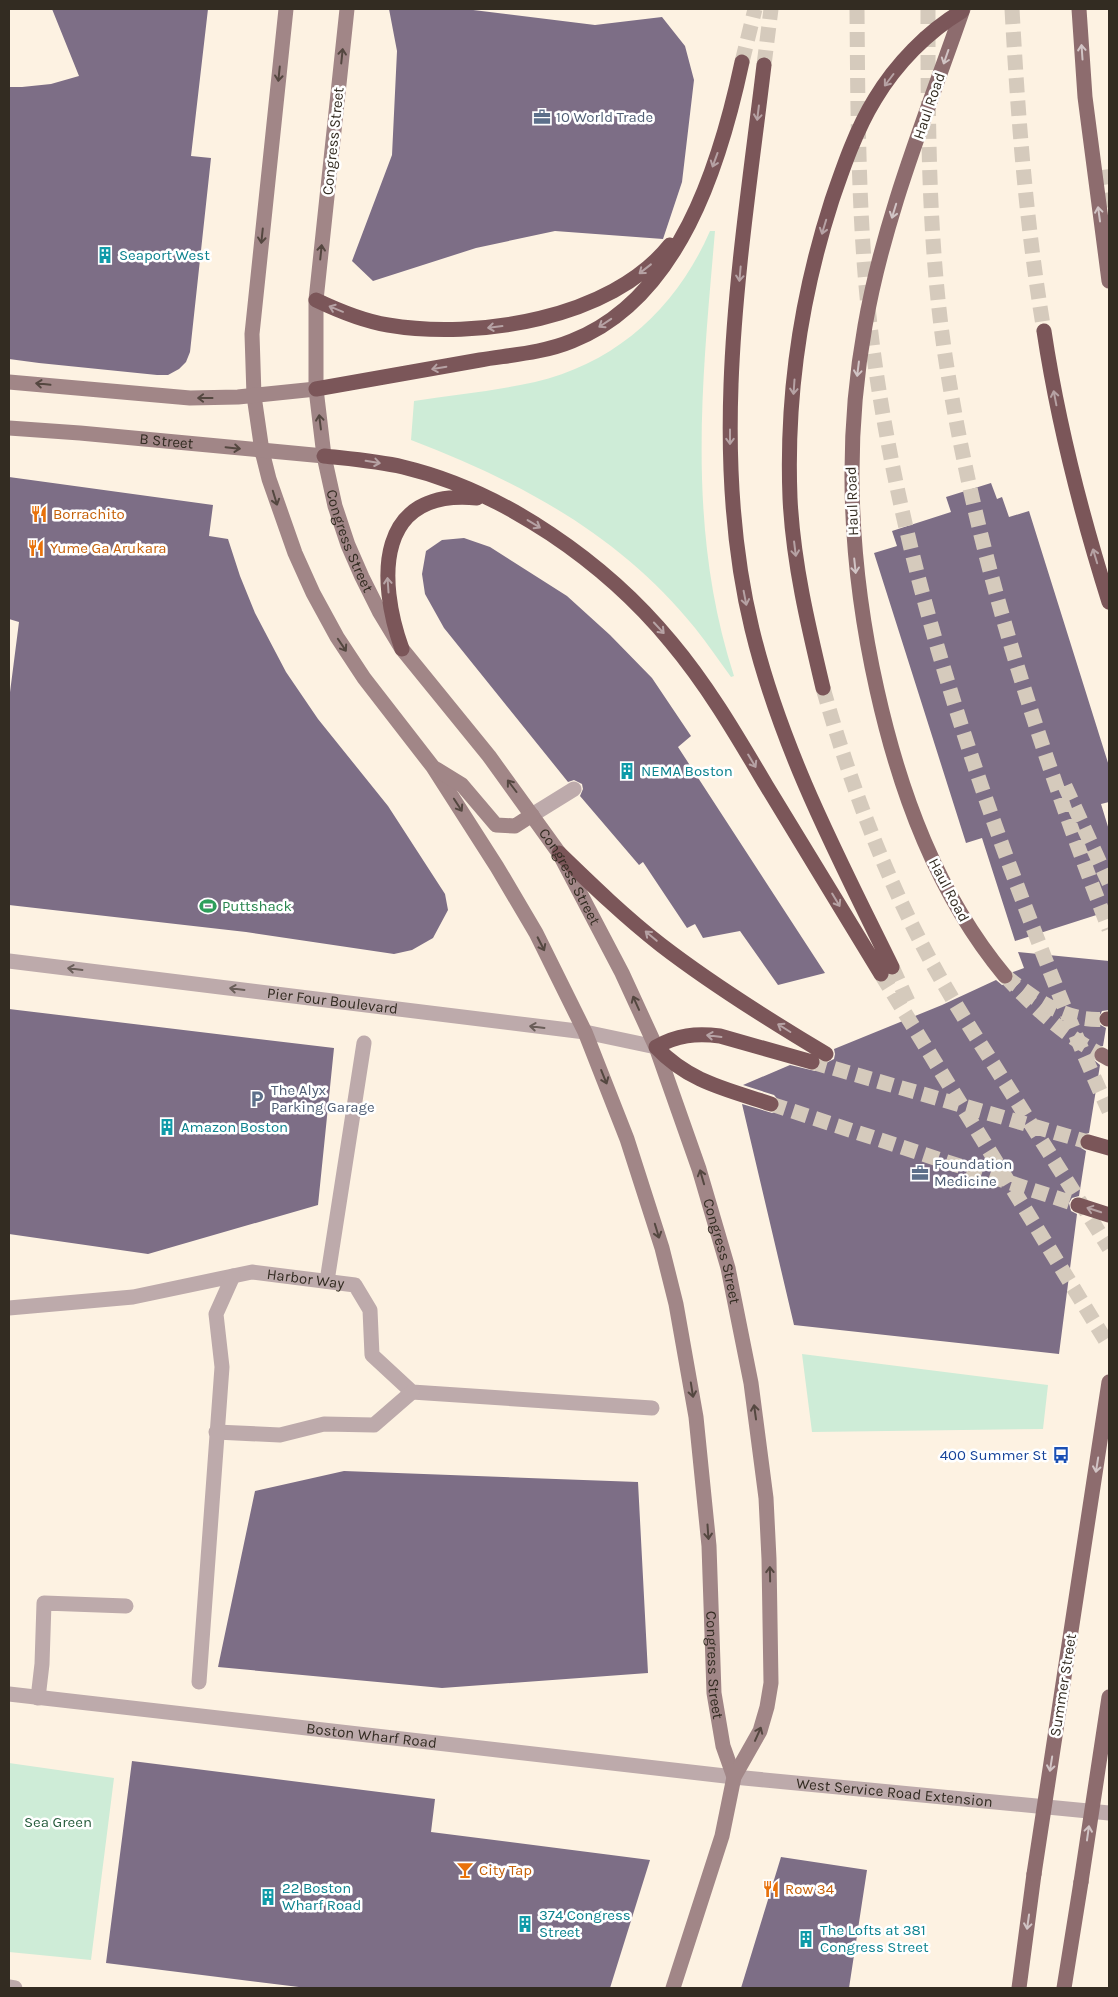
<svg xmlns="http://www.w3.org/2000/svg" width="1118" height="1997" viewBox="0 0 1118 1997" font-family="Karla,sans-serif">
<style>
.green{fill:#ceecd7}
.building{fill:#7d6e86}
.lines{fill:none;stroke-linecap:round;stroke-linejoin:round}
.primary-tunnel{stroke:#d5cabc;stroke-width:15;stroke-dasharray:15 8;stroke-linecap:butt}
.motorway-tunnel{stroke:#d5cabc;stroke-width:15;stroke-dasharray:15 8;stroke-linecap:butt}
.service{stroke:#bdaaab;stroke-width:15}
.pedestrian{stroke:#bdaaab;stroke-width:15}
.minor{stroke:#bdaaab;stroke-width:15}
.tertiary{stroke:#bdaaab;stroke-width:15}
.secondary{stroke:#a18687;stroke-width:15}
.primary{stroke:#8d6c6e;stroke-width:15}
.motorway{stroke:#7b5659;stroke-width:15}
.primary-bridge{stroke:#8d6c6e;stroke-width:15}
.oneway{stroke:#d1c4c5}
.oneway2{stroke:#544740}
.oneway3{stroke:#b6a2a4}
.oneway4{stroke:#6a5e59}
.labels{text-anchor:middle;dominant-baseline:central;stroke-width:5;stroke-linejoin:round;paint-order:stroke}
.street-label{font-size:15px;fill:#332c22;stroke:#fff}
.service-label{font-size:15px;fill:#4e5e75;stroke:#fff;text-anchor:start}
.culture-label{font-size:15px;fill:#0d838f;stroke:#fff;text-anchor:start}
.food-label{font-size:15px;fill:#c56008;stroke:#fff;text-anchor:start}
.leisure-label{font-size:15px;fill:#27864d;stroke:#fff;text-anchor:start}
.transit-label{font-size:15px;fill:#164399;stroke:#fff;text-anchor:end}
.park-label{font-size:15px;fill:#265c3c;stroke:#fff}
</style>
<rect width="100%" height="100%" fill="#fdf2e2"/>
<path class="green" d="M710,231H715C702,383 686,527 734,676L731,677C719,661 708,644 695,628C620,535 521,482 411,440L414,401C454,395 495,391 535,382C617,363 677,307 710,231Z
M802,1354L1048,1385L1043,1429L812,1432Z
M9,1763L114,1778L91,1960L9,1952Z"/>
<path class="building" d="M52,9H208L191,156L211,158L190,352L186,362L179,369L168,375H157L39,363L9,359V87H22L51,84L79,76Z
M389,9H465L595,25L662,17L685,46L694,80L682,182L663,239L555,231L476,248L373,281L352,261L392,155L397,51Z
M9,477L213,505L209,536L228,539L240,576L255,613L286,672L318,719L388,806L445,894L448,910L433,938L412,950L394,954L246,932L9,905V700L19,622L9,619Z
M991,483L997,499L1002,497L1009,517L1029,511L1109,766V802L1101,804L1109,830V911L1015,941L982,838L966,843L874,553L897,546L892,531L951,512L946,497Z
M464,538L490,547L567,596L610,635L652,678L691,736L678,747L825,973L778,985L740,931L703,938L695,924L687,928L643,862L639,865L580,796L583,789L582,784L574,780L568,782L444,628L425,594L422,574L426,551L442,540Z
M1018,952L1109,961V1010L1102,1011L1098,1019L1099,1024L1106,1028L1103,1046L1097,1047L1093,1055L1094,1060L1100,1065L1089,1133L1082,1135L1079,1140L1081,1148L1086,1151L1079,1196L1072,1198L1069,1203L1071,1211L1077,1214L1059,1354L794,1325L742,1104L772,1113L778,1111L780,1102L774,1095L743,1085L790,1065L815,1071L819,1068L821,1062L826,1063L834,1059L835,1054L834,1049L942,1005L996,980L1002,985L1010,984L1014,979L1013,972L1024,968Z
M9,1009L334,1048L318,1205L148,1254L9,1234Z
M344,1471L638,1482L648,1673L442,1688L218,1667L255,1491Z
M132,1761L435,1799L431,1832L650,1860L610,1988H307L106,1963Z
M781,1857L867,1870L849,1988H741Z"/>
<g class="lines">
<path class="primary-tunnel" d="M1005,976C1034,1007 1064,1036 1102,1055"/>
<path class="motorway-tunnel" d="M857,9C858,127 858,246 875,364C899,532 948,696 1006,856C1038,942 1071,1028 1109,1111
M928,9C928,124 928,241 945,355C975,553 1037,743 1109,929
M1012,9C1018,117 1026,225 1044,331
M742,62L755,9
M764,65L771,9
M1102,170L1109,218
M823,688C850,783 885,878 933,965C955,1005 980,1043 1004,1081C1039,1137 1074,1192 1109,1248
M1065,786L1109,883
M892,967L910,1006
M881,974L1109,1346
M1005,976C1036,1000 1066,1023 1107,1019
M812,1062L1088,1142
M771,1104L1078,1205"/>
<path class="service" d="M532,815L574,789
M38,1698L42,1664L44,1603L126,1606"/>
<g class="pedestrian">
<path d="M327,1281L364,1043"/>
<path id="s1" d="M9,1308L133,1297L252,1272L355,1285L370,1310L372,1355L412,1392L652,1408"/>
<path d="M216,1432L280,1435L324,1424L374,1425L412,1392"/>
<path d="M199,1682L222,1367L216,1314L233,1276"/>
</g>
<path class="minor" d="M9,1987L15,1988"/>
<g class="tertiary">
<path id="s2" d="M9,961L585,1032L656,1047"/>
<path id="s3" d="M9,1694L734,1777L1109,1813"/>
</g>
<g class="secondary">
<path id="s4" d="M286,9L252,334L254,396L262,451L269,479L295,553L313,593L337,637L364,678L433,767L497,867L536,933L585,1032L627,1139L662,1248L676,1304L696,1417L709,1546L714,1693L723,1746L734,1777"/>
<path id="s5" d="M347,9L316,300V389L324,456L335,506L348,545L362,577L379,611L402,649L489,756L559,853L622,973L656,1047L699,1169L728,1268L751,1383L766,1498L769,1559L771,1683L767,1707L760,1731L734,1777L722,1836L673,1988"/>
<path d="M9,382L190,398L238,397L316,389"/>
<path id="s6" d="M9,428L80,433L324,456"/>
<path d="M436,769L462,785L496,825L515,826L532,815"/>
</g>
<path class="primary" d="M963,9C927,113 884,217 865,326C843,448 850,570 877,690C900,793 937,894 1005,976
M1079,9L1085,97L1109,281
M1102,1055L1109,1059
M1019,1988L1034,1874
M1064,1988L1081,1882"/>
<path class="motorway" d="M764,65C742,250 707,444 752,629C781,749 838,857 892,967
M316,300C339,311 363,321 388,325C476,340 611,319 670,245
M1044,331C1058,424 1081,513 1109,602
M316,389C371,379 425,370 480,360C510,355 543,353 572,341C679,299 720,165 742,62
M324,456C351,459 377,461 403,467C504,491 606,563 671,642C708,686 737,736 766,785C804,848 843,911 881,974
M402,649C377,579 376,488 477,498
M823,688C808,625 793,562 790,498C786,397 801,296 832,200C844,165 856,130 875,99C896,64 927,32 962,11
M559,853C592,885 625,917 661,945C713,985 769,1020 826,1054
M1107,1019H1109
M771,1104C726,1089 689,1082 656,1047C677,1035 696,1033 720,1036L812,1062
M1088,1142L1109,1148
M1078,1205L1109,1215"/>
<path class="primary-bridge" d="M1034,1874L1109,1382
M1081,1882L1109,1697"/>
</g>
<defs><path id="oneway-shaft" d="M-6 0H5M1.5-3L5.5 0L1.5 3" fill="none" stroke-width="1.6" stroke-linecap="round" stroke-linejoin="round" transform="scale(1.25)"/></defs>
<g class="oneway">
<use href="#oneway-shaft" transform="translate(1082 52) rotate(-94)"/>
<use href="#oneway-shaft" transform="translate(946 57) rotate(109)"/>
<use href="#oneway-shaft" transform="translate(894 211) rotate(107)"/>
<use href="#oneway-shaft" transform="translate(1099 214) rotate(-98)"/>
<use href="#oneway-shaft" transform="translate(858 369) rotate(97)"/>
<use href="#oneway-shaft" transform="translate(855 566) rotate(84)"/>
<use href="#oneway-shaft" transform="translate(1097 1465) rotate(99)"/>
<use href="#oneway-shaft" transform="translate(1051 1764) rotate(99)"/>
<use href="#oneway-shaft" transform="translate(1088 1833) rotate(-82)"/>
<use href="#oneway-shaft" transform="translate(1028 1922) rotate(98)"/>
</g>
<g class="oneway2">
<use href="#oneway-shaft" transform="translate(342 56) rotate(-84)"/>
<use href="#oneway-shaft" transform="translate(279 74) rotate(96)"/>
<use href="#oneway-shaft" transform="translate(262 236) rotate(96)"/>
<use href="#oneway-shaft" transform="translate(321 252) rotate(-84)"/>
<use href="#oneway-shaft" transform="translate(43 384) rotate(-174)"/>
<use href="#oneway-shaft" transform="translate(205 398) rotate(180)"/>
<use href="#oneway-shaft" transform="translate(320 422) rotate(-97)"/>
<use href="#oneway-shaft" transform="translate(233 448) rotate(6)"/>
<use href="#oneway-shaft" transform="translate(275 498) rotate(73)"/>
<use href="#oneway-shaft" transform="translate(342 645) rotate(56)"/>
<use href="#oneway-shaft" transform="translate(512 786) rotate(-127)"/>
<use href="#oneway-shaft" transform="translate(458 805) rotate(57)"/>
<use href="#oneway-shaft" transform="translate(541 944) rotate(63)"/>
<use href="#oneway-shaft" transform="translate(636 1003) rotate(-114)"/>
<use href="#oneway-shaft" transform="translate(604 1077) rotate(68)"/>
<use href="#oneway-shaft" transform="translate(702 1177) rotate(-106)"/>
<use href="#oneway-shaft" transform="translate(657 1231) rotate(73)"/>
<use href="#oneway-shaft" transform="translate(692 1390) rotate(81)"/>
<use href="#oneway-shaft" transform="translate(755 1412) rotate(-98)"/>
<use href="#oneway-shaft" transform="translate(708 1532) rotate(86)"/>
<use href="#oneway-shaft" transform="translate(770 1574) rotate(-91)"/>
<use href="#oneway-shaft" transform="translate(758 1734) rotate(-66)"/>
</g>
<g class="oneway3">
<use href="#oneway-shaft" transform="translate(889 80) rotate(127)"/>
<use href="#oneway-shaft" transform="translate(758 113) rotate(97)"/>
<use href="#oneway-shaft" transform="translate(715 160) rotate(110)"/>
<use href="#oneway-shaft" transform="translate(824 227) rotate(107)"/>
<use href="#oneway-shaft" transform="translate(645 269) rotate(142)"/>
<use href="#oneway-shaft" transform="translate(740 274) rotate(95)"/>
<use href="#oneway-shaft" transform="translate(336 309) rotate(-158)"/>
<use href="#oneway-shaft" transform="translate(605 323) rotate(146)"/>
<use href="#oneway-shaft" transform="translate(495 327) rotate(173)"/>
<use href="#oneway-shaft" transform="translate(439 368) rotate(170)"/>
<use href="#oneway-shaft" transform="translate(794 387) rotate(94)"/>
<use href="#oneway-shaft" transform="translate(1055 398) rotate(-101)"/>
<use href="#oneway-shaft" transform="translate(730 437) rotate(90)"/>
<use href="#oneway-shaft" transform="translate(373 462) rotate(9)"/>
<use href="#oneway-shaft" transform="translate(534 524) rotate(31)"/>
<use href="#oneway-shaft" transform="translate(795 549) rotate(83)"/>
<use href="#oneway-shaft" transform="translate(1095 556) rotate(-107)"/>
<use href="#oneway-shaft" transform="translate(388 585) rotate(-94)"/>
<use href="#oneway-shaft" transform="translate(745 598) rotate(79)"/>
<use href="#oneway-shaft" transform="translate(659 628) rotate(47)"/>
<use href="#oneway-shaft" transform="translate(752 761) rotate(59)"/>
<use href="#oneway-shaft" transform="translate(836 900) rotate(59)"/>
<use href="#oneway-shaft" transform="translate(651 936) rotate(-140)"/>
<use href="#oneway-shaft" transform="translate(784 1028) rotate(-148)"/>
<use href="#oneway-shaft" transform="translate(714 1036) rotate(-173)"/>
<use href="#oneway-shaft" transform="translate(1094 1210) rotate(-162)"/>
</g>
<g class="oneway4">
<use href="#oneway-shaft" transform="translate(75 969) rotate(-173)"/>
<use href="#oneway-shaft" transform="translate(237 989) rotate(-173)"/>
<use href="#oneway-shaft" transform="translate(537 1027) rotate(-173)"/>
</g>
<defs>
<g id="office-bare" transform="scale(1.35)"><path d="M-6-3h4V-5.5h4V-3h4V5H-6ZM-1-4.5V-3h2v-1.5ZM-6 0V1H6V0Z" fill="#5c6f8a" stroke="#fff" stroke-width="2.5" paint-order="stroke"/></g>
<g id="building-bare" transform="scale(1.35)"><path d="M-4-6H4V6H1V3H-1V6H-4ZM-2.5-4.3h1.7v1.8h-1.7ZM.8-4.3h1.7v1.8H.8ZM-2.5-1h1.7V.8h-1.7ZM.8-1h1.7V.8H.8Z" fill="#0f9aa8" stroke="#fff" stroke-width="2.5" paint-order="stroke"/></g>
<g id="restaurant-bare" transform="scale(1.35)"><path d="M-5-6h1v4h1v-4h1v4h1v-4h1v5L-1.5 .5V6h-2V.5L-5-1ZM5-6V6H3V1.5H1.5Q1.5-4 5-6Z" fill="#e8710a" stroke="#fff" stroke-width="2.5" paint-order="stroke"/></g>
<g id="stadium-bare" transform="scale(1.35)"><path d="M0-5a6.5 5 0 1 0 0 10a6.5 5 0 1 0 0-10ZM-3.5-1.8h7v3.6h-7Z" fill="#2e9e5b" stroke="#fff" stroke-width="2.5" paint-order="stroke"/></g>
<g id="parking-bare" transform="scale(1.35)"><path d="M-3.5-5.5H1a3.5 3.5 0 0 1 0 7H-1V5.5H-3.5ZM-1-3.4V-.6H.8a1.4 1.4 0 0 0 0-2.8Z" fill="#5c6f8a" stroke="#fff" stroke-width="2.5" paint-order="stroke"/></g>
<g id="bus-bare" transform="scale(1.35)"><path d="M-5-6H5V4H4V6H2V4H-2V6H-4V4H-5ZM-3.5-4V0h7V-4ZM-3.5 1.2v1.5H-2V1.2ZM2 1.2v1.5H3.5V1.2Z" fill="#1a4fb4" stroke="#fff" stroke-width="2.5" paint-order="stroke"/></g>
<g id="bar-bare" transform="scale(1.35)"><path d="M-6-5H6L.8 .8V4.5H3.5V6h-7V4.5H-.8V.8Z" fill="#e8710a" stroke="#fff" stroke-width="2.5" paint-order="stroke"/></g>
</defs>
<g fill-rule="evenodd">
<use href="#office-bare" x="542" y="117"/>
<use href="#building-bare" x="105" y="255"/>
<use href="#restaurant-bare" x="39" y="514"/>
<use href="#restaurant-bare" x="36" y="548"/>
<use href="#building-bare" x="627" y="771"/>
<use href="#stadium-bare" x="208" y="906"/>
<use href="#parking-bare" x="257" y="1099"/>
<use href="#building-bare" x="167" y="1127"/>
<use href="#office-bare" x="920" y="1173"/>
<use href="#bus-bare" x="1061" y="1455"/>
<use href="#bar-bare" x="465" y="1870"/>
<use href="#restaurant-bare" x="771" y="1889"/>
<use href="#building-bare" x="268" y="1897"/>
<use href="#building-bare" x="525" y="1924"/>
<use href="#building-bare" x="806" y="1939"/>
</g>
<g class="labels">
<g class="street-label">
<text transform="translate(929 106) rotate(-71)">Haul Road</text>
<text transform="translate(333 141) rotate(-84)">Congress Street</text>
<text stroke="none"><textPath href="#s6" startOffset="158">B Street</textPath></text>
<text transform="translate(852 501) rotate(-92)">Haul Road</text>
<text stroke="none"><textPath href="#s5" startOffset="538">Congress Street</textPath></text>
<text stroke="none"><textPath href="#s5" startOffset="942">Congress Street</textPath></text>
<text transform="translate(949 890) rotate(62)">Haul Road</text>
<text stroke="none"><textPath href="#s2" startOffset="326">Pier Four Boulevard</textPath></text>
<text stroke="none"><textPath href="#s5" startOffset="1348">Congress Street</textPath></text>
<text stroke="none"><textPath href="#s1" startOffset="300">Harbor Way</textPath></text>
<text stroke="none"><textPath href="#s4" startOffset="1764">Congress Street</textPath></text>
<text transform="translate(1063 1685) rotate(-81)">Summer Street</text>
<text stroke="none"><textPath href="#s3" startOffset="365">Boston Wharf Road</textPath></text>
<text stroke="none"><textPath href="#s3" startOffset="891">West Service Road Extension</textPath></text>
</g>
<g class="service-label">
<text x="556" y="117">10 World Trade</text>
<text x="271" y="1090">The Alyx<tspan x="271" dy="17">Parking Garage</tspan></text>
<text x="934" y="1164">Foundation<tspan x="934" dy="17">Medicine</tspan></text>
</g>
<g class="culture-label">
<text x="119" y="255">Seaport West</text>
<text x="641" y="771">NEMA Boston</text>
<text x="181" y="1127">Amazon Boston</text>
<text x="282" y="1888">22 Boston<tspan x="282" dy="17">Wharf Road</tspan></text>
<text x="539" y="1915">374 Congress<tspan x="539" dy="17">Street</tspan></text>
<text x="820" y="1930">The Lofts at 381<tspan x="820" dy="17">Congress Street</tspan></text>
</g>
<g class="food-label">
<text x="53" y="514">Borrachito</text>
<text x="50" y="548">Yume Ga Arukara</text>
<text x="479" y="1870">City Tap</text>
<text x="785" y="1889">Row 34</text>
</g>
<g class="leisure-label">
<text x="222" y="906">Puttshack</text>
</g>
<g class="transit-label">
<text x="1047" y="1455">400 Summer St</text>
</g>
<g class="park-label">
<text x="58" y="1822">Sea Green</text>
</g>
</g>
<rect width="1118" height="1997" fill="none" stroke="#332c22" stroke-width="20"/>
</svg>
